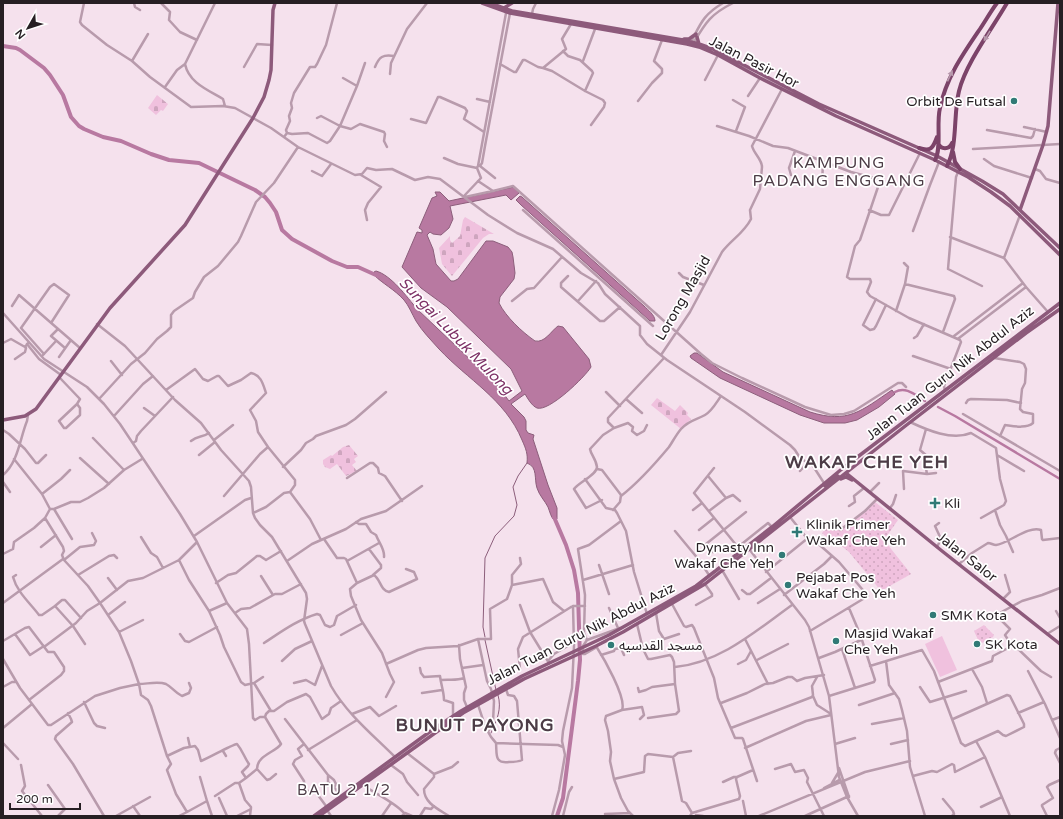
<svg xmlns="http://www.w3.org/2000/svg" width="1063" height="819" viewBox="0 0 1063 819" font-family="'Varela Round','Noto Sans Arabic',sans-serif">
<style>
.grass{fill:url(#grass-dots)}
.cemetery{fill:url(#cemetery-stones)}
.green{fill:#f0c1de}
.water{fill:#b879a1;stroke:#8c5e7b}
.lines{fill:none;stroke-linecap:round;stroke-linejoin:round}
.stream{stroke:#8c5e7b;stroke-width:1}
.canal{stroke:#b879a1;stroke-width:2.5}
.river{stroke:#b879a1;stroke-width:4}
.minor{stroke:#b89bac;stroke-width:2.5}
.major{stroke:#8d5a7b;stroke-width:3.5}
.highway{stroke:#7c4369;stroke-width:4}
.oneway{fill:#b798ac}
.poi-dot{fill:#317a76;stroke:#fff;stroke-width:1.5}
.labels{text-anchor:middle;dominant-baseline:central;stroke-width:3.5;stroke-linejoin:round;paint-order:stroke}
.street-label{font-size:14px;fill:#261f23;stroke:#fff}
.poi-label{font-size:14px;fill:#261f23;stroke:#fff;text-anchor:start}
.water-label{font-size:15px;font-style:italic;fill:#7e3267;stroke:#fff}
.neighbourhood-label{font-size:15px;letter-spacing:1px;fill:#4c3c46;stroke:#fff}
.quarter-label{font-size:16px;letter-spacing:1px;fill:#4c3c46;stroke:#fff}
.district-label{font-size:18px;font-weight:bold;letter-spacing:1px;fill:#4c3c46;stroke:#fff}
</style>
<defs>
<pattern id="grass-dots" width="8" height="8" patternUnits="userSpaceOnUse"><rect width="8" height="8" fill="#f0c1de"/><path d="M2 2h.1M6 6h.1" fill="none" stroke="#cea5be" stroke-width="1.8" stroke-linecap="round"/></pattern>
<pattern id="cemetery-stones" width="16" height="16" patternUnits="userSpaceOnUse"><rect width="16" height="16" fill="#f0c1de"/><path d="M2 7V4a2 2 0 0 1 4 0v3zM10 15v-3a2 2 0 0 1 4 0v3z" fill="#cea5be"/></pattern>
</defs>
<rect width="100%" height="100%" fill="#f5e1ed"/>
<path class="grass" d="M875,502L898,520L884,540L911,574L881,591L849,552L833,539L831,541L822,533L830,523L840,531L865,512Z
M984,625L994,635L993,637L982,643L979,642L974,631Z"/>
<path class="cemetery" d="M157,95L168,104L163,111L161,110L156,115L148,108Z
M465,217L494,234H489L483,238L452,276L442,264L439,248L450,236V240L452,243L460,236L463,220Z
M657,398L675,411L680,405L688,413L687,415L691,419L681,429L651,405Z
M349,445L358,456L354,459L356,462L352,465L357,471L346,476L337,464L330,469L325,467L323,464V460L331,455L332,456L343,447Z"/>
<path class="green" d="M942,636L957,670L940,677L925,644Z"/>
<path class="water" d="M514,187L519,193L511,200L506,195L450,206L453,219L449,228L441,235L433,234L430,232L427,235L433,249L436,264L451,281H454L458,279L486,241H493L508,247L512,252L513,257L515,273L514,279L500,297L499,303C506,317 522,332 535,341C545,343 551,331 558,326L563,327L589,359L591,367C585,377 549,412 537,408C532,406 528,399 525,394L511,404L524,417L526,421V430L528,433L534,435L533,439L548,485L557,508V519L555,521C551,518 550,512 548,507C545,501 539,495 537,488C534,479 538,467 527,463C528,454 526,449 522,440C505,399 468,380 439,349C431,340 422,331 416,321C412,314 409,306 404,300C394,289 383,284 374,275V272L376,271C391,275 407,297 417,309L497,385L509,401L522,391L511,369L447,307L421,288L402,267L417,232L422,233V230L419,228L432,198L437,196L435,192H440L449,201Z
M520,196L522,197L644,306C648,310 655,315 655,321H650L521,205L516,200Z
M694,353H697L723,372L810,412C848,424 861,411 892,390L895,394L879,407L857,420L845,423H824L800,415L720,378L691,358L690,356Z"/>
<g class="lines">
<path class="stream" d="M485,637L483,627L485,558L495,536L514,516L517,505L513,487L518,476L527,463
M485,640L496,690
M491,733C497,720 502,709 498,695"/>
<path class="canal" d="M895,392C906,386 915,395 925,401
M938,407L955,416L1060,479"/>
<path class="river" d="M3,46L16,48L20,50L44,68L50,75L63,95L71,117L79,126L84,129L103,137L121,141L151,154L169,160L199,163L255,190L265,197L270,203L276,212L282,230L292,239L332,261L347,267H358L378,276
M554,517L566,545L574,570L578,593L580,660L578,681L563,798L557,816"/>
<path class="minor" d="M84,3L80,22L82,25L107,45L132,61L150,77L191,107L223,106L235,108L271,128L298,147L355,175L362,174L367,168L376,170L392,169L415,180L428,177L440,179L488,215L517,233L553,249L581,273L598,283L605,294L640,326V335L647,344L667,360L745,412L790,445L795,450L800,458L813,466L824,483
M134,3L135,7L140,10
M161,3L170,12L169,20L180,32L197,40
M215,3L185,64C189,83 208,90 223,99L225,106
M532,14L533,9L536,3
M571,24L562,39L566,49L543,68L552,71L585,91L603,100L605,103L604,107L591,125
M691,42C701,23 703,15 723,3
M694,42C706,22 711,14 733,3
M563,51L568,56L580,60L592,71L593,73L585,91
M132,61L148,34
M583,61L595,29
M500,64L514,72H516L523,60H525L538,67L543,68
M244,67L257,44L272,45
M375,67C379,57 383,54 394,56
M390,74L391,63L407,29L427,3
M343,78L357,86
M705,80L718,55
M165,87L177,70L185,64
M748,96L760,78
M477,99L490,102
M733,100L745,107L736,131
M638,101L652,83L662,73V69L654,61L662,40
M317,118L321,116L340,126L357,86L365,63
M411,119L426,123L438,97H440L465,108L467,111L464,119L484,132
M717,126L749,136L773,146L788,148L851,172L878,179L879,184L860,240L855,246L847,277L850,279H870L871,282L867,292L870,296L909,318L960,340L961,342L944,386L945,391
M1024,127L1047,132
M987,130L1031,138L1033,136L1035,129
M287,133L286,130L290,121L289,116L292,108L291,103L294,93L310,67H315L317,64L326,45L337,3
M284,137L287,133L292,134L308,133L327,143L330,141L340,126L351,129L360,124L384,132L385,134L384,141L387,147
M973,149L1060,144
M444,158L458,164L477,168
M984,159L994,166L1032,178
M480,166L482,163L485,146L510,13
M480,166L495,178
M1035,169L1040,171L1046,179L1060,183
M312,171L322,176L331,164
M958,172L956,177L948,269L982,286
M361,175L381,187L368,203L365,210L367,220
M791,175L789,168L795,151
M478,181L493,191L513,186L701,354L712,363L742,378L805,407L831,415L844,414L854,411L898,383H902L906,387
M822,186L823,161
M464,196L481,178L477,168L478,166L506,13
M465,197L493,191
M523,210L653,326
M869,210L881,215H889L920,153
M913,231L930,185L939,162
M950,237L1004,258L1026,287L1048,312
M1004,258L1020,215
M679,273L683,277L704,285
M568,276L561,283V287L600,321H604L620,307
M905,284L954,296L955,299L943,332
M876,299L863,325L870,330L874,329L876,326L886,305
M512,301L527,289L534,288L562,257
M578,301L596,281
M12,306L19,295L80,348
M896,311L905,284L908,267L904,263
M3,313L44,359L87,387L104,404L120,424L180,514L197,542L227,603L247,629L249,644L253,718L255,720L260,717H265
M97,324L125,346L175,400L201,423L221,450L249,481L251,487L253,513L255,518L260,525L272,537L306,593L307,599L304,621L305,624L331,686C347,714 373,735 395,757
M21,328L50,287L54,284L69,295L51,323
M21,328L44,354
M58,329L51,336L65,348
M954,336L1023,283
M914,338L917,336L924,324
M959,338L1026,287
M3,343L11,339L25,347L28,343
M27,344L39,359L61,375
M43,355L56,341
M661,355L690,312L722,252C731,240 744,233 751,219L750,210L760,189L762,167C762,159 754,154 752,146L782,89
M913,356L951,369
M59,357L71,340
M994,358L1020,362L1024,364L1026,369L1025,383L1022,389L1020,409L1023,412L1033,414V423C1026,429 1013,426 1005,425L1000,436
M15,359L25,352L26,348L25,347
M111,361L122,375
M60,378L80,399L77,404L59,421L64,428H66L80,415V408L77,404
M166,390L195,369L203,379L208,381L217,376H219L228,386L241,380L251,373C261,375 263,384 266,393L250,410L256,421L258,432L268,447L295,480V485L290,492L310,519L321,540
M606,392L620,406
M99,399L131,364L145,353L157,339L167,331L171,327V315L174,311L193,298L195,292L204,277L218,266L238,242L241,236L256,202L274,183L298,147
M626,399L642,413
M966,403L968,400L971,399L1007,400L1021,403
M144,408L155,416
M963,414L1060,471
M114,416L143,384L153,376
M910,422C927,430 952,441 971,433L996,448L1000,479L1006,501L1004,505L981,518
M614,428L628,423L633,427L632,431L637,435L644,431L647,425
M926,429L920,450L927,456L925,463L927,474
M3,430L9,434L25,449L36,463H38L46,455
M93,438L124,470
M214,440L233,425
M191,441C198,435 202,438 209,433
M133,443L136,441L137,436L141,431L173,397
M199,455L215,442
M997,455L1024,471
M80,458L109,484
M14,459L42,494L50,509L45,518L63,547L64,551L62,555L64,560L88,586L100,603L128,581L143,578L179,560L197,542
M283,467L301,450L306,443L313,439L316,436L346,425L355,419L386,392
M714,468L694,493L741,551
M597,469L602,470L621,495L620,502L613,510
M800,471L808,462
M3,475C18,463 20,438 27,421L28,415
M708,476L726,498L733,495L740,501
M347,478L370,463H373L378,468L379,473L385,476L402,501
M585,479L606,508L615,510L617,513L626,531L634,572L647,614
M3,482L10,492
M904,489L903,471L927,474L936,473
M870,492L879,483
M42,494L61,479L70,470
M224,496L260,454L268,447
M621,496C639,482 654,465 669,447C673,441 676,435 681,429C689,420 696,420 705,415C712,411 716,403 721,396
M602,500L586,508L574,489C579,482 597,475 597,467C596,459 591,455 590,449L603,435L614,428L608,422V418L664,358
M849,506L855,502L854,496L864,488
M890,508L893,504L896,495
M50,509H54L71,502H80L88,498L104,488L124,470L142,459
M54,509L72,539
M693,510L702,503
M995,510L1000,525L1006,536L1013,552
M709,511L726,498
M253,513L266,507L284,493L290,492
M790,517L806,537L814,540L839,562L868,596L810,631
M356,522L359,524H366L371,532L376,535C379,543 385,549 384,557
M699,530L714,518
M840,530L865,511L877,499
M675,531L699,560L709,575
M194,536L245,500L251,498
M141,537L151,553L157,557L163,568
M324,539L337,558H344L346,559L357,583L374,575C381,580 380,590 389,592L417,579L414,572L406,569
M41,547L56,535
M738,547L768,523L772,527
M937,547L941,539L935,526L939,523
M369,549L381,565V568L373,575
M749,549L805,620L809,627L829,696L839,777L847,797L858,816
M713,552H710L706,544L746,512
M3,554L13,549L14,542L34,528L45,518
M64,560L80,547L94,545L96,541L92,533
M179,560L189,580L209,611L220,635L224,647L241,682L245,685L254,683L263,677
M287,561L312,544L346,529L361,519L386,511L422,486
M347,561L379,543
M959,564L972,553L988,543C991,543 993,545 996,545C1008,544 1028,525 1041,530L1042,539L1043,540L1060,538
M599,565L609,594
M722,570L739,599
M766,572L808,538
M16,575L13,577C17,592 30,603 39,615H42L55,606L73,626L85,644
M78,575L109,556L114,555L117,558
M261,576L273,595
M108,578L117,590
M583,580L633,565
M216,583L228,575L236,573L257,556H260L266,560L281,551
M357,583L350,589L351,596L361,620L382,653L390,674L394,682L386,697
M512,585L543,579L553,602L564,611
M742,590L747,594H750L771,578
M784,595L824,564L832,556
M1003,599L1010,592L1005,575
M3,603L63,559
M758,603L780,589
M672,604L684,626L686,627L692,625L694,628L714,678L718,698L735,738H742L743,739L757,781
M520,605L530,632L549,663
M696,605L712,596V594L705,584
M55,606L62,600H65L81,618
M609,608L618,628
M209,611L227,603
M1056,611L1060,618
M235,613L241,609L250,608L275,594H282L301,584
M656,613L659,631L664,639L679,634
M108,615L125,602
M614,619L622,616
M637,624L643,649L648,659H651L670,655L672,657L674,662L675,684L679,711L676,714L648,718
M119,632L143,620
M15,634L30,655L44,646
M180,634L185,641L189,642L217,627
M1047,634L1060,626
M341,635L363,623
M478,639L487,681L491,689L494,701L493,722L488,732
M745,639L768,684
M587,640L584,633L585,595L578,549L589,545L621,521
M3,641L25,628L29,627L48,652H54L64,667V671L61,675L29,700
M264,643C281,632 297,620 317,614L320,615L325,625L330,627L334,625L337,616L356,605
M459,645L460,659L466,687L464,693V700L467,707
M596,646C603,657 627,698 622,710L606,716L605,720L608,731L611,752L610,761L614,779L621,798L628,811L633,816
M44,647L76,623L87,611L100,603L119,632L131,661L139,684C147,684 158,681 166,684C172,687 174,692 182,696L189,693L191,688L189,683
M597,647L585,654H583V646L587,640L620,628
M842,649L855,688
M601,655L614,651L615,649L621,648L624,655
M819,658L835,652L861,640
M3,659L20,688L48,725H51L95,696L120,688L139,684L141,695L148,700L151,706L167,756
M757,660L788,644
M282,661L295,649L312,641
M548,661L554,654L573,643
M886,661L889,685L899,699L902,710L907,731L910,767L925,816
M386,664L418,650L426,648L458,646L478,639H491L490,609L507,599L512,585V575L521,564L520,558
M738,664L746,660L751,651
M870,666L922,650L934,671L961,743L965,746L976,741L985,757L1010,816
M675,667C720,663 757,630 792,605
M420,668L421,673L424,677L440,676C441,685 444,692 444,700L453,703V716
M462,668L483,665
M520,669L518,649L523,637L571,607L574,606H585
M972,669L982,687L987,703
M1028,671L1045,704L1060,738
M1051,677L1041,671L1016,647L1012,646L1005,635L1010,629L996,615L1022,601L1042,595L1060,588
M441,680C449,679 456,681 464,678
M938,682L992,661L993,656L1012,646
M254,683L271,711
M294,683L306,680L315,685L322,666
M3,687L12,682H16
M920,687L930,702L966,691
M638,688L639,692L646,690L652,687L675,684
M422,693L442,690
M813,696L817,705L831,714
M829,696L874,682L875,680L860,634L849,608
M84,702L94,723L97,726L105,728
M721,703L747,693L765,684L773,683L788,677H792L797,681L805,678L824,675
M478,705C483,718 485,732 496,743L558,745L563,747
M859,705L895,693
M622,710L642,707L644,715L640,719
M68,713L71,719L72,722L56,736L55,739L73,764L104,816
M1018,713L1044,702
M352,714L370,707L379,716L396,706
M285,719L328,775L334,780L336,784L335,786H332L328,782V775
M953,719L1007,695L1010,696L1024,724V727L1006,736L1003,735L998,731L976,741
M1052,720L1060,717
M872,724L904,718
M3,728L32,704
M731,728L812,697L813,695L812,686L817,677
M188,738L190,747
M3,743L18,759
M496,743C497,754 494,764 509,762C514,762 518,762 522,760L517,701L514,696L508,695L506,689
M304,744L298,749L302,756L295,760L293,764L304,781V789L307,791H315L326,806
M835,744L855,738
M891,744L908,740
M745,748L806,721L831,715
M1060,748L1056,750L1055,753L1060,763
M308,750L357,720
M223,751L226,756
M407,753L434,774V777L424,789C424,803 438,809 449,816
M673,757L682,801L686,803L692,813
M21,765L25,786L22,791L42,816
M391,765L403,774L407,782L418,795
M839,768L849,797
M257,769L267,780L270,779L276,774
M775,769L791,764L795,772L804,770L808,778L807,782L824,816
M434,774L452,767L458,762
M913,776L932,771L937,772L952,764L954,765L955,772L985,757
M200,777L207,801
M246,778L257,769C257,755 276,752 281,744L265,717L266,714L269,711H274L287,702L306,694L310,697L322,719L329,714L331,708L341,701
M614,779L644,772L645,756L648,754L673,757L678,753L691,751
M723,782L734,777H737
M832,783L838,773
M48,785L65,809L58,816
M363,785C374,793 396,803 404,813
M334,787L341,796
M824,788L839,780
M215,796L235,783H239
M219,798L227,816
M943,799L953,811L954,814L952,816
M743,801L746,816
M133,806L140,816
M981,807L1002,797
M327,810L331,816
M605,814L630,813
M696,815L703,816
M116,816L150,797
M179,816L187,812
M212,816L207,801L187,812L176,794L167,770L171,764L167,756L184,748L195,746L198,750L201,761C209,758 231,745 237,744C243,751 244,757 249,764L248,766L242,772L246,778L239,783L245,800L251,807L250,816
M237,816L251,809
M382,816L391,803
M402,816L405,813L412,816
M420,816L425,808L431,809L434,806
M552,816L559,790L565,755L562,741L563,731L572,688L574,646L573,606
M563,816L569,792L572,787
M690,816L692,813L739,799L740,796L736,779L737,777L753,770
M759,816L865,772L910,761
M805,816L849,796
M1047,816L1042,806V805L1053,798L1047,787L1049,785L1060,780"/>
<path class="major" d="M482,3L510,13L687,44L699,47L718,55L760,78L836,116L935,160L968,177L991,192L1010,206L1060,255
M490,3L512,11L683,40L699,44L713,49L819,104L937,156L982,181L1003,194L1060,248
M504,8L512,3
M697,37L699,44
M684,39H689L696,34
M1020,210L1043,145L1048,126L1058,3
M3,420L25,416L36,409L110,308L185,225L253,118L264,97L269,80L271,70L273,10L275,3
M846,473L942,551L1060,644
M841,479L846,477L852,480
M825,486L838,476
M314,816L435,728L461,711L522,676L609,635L696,586L772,527L843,468L1060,303
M319,816L463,713L524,679L596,646L623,632L705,584L904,427L1026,333L1060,309"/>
<path class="highway" d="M938,143C941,150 949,150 952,143
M919,148C931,152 933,148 937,137
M953,152L955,162L960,169
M935,160C942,148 936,123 940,108C946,78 963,54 980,29C986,20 991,11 997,3
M947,166C958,145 953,115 959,91C966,63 992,29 1007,3"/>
</g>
<defs><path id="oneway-solid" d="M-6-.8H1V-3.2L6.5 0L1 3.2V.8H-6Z"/></defs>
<g class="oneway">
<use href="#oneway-solid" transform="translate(987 36) rotate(121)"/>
<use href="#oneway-solid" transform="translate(950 76) rotate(-65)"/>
</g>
<g class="poi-dot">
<circle cx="1014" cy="101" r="4"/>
<path d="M933 497h4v4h4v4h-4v4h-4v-4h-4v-4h4z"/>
<path d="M795 526h4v4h4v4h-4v4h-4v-4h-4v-4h4z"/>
<circle cx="782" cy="555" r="4"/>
<circle cx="788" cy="585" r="4"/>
<circle cx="933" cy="615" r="4"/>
<circle cx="836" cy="641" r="4"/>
<circle cx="977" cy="644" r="4"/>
<circle cx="611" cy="645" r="4"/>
</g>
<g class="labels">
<g class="street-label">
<text transform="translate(754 62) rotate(27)">Jalan Pasir Hor</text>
<text transform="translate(683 298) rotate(-60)">Lorong Masjid</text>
<text transform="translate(950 373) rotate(-38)">Jalan Tuan Guru Nik Abdul Aziz</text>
<text transform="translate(967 557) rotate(38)">Jalan Salor</text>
<text transform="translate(581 634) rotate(-27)">Jalan Tuan Guru Nik Abdul Aziz</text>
</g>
<g class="poi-label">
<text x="1006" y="101" text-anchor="end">Orbit De Futsal</text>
<text x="944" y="503">Kli</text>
<text x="806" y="524">Klinik Primer<tspan x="806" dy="16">Wakaf Che Yeh</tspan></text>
<text x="774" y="547" text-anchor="end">Dynasty Inn<tspan x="774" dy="16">Wakaf Che Yeh</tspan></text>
<text x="796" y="577">Pejabat Pos<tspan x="796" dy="16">Wakaf Che Yeh</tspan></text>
<text x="941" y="615">SMK Kota</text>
<text x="844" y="633">Masjid Wakaf<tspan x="844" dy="16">Che Yeh</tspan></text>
<text x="985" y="644">SK Kota</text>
<text x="619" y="645">مسجد القدسيه</text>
</g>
<g class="water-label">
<text transform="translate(456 336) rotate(46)">Sungai Lubuk Mulong</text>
</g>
<g class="neighbourhood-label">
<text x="344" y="790">BATU 2 1/2</text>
</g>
<g class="quarter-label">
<text x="839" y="163">KAMPUNG<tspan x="839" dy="18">PADANG ENGGANG</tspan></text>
</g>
<g class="district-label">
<text x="867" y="462">WAKAF CHE YEH</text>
<text x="475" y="725">BUNUT PAYONG</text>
</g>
</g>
<rect width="1063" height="819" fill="none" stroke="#261f23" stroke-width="8"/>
<g transform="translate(28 28) rotate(231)" stroke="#ffffff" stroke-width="3" paint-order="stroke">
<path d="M0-3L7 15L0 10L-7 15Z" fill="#261f23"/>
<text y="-6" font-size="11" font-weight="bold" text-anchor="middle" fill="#261f23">N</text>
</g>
<path d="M10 803v6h70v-6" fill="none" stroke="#261f23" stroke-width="2"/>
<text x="16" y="803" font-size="12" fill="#261f23" stroke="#ffffff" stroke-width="3" paint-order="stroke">200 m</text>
</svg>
